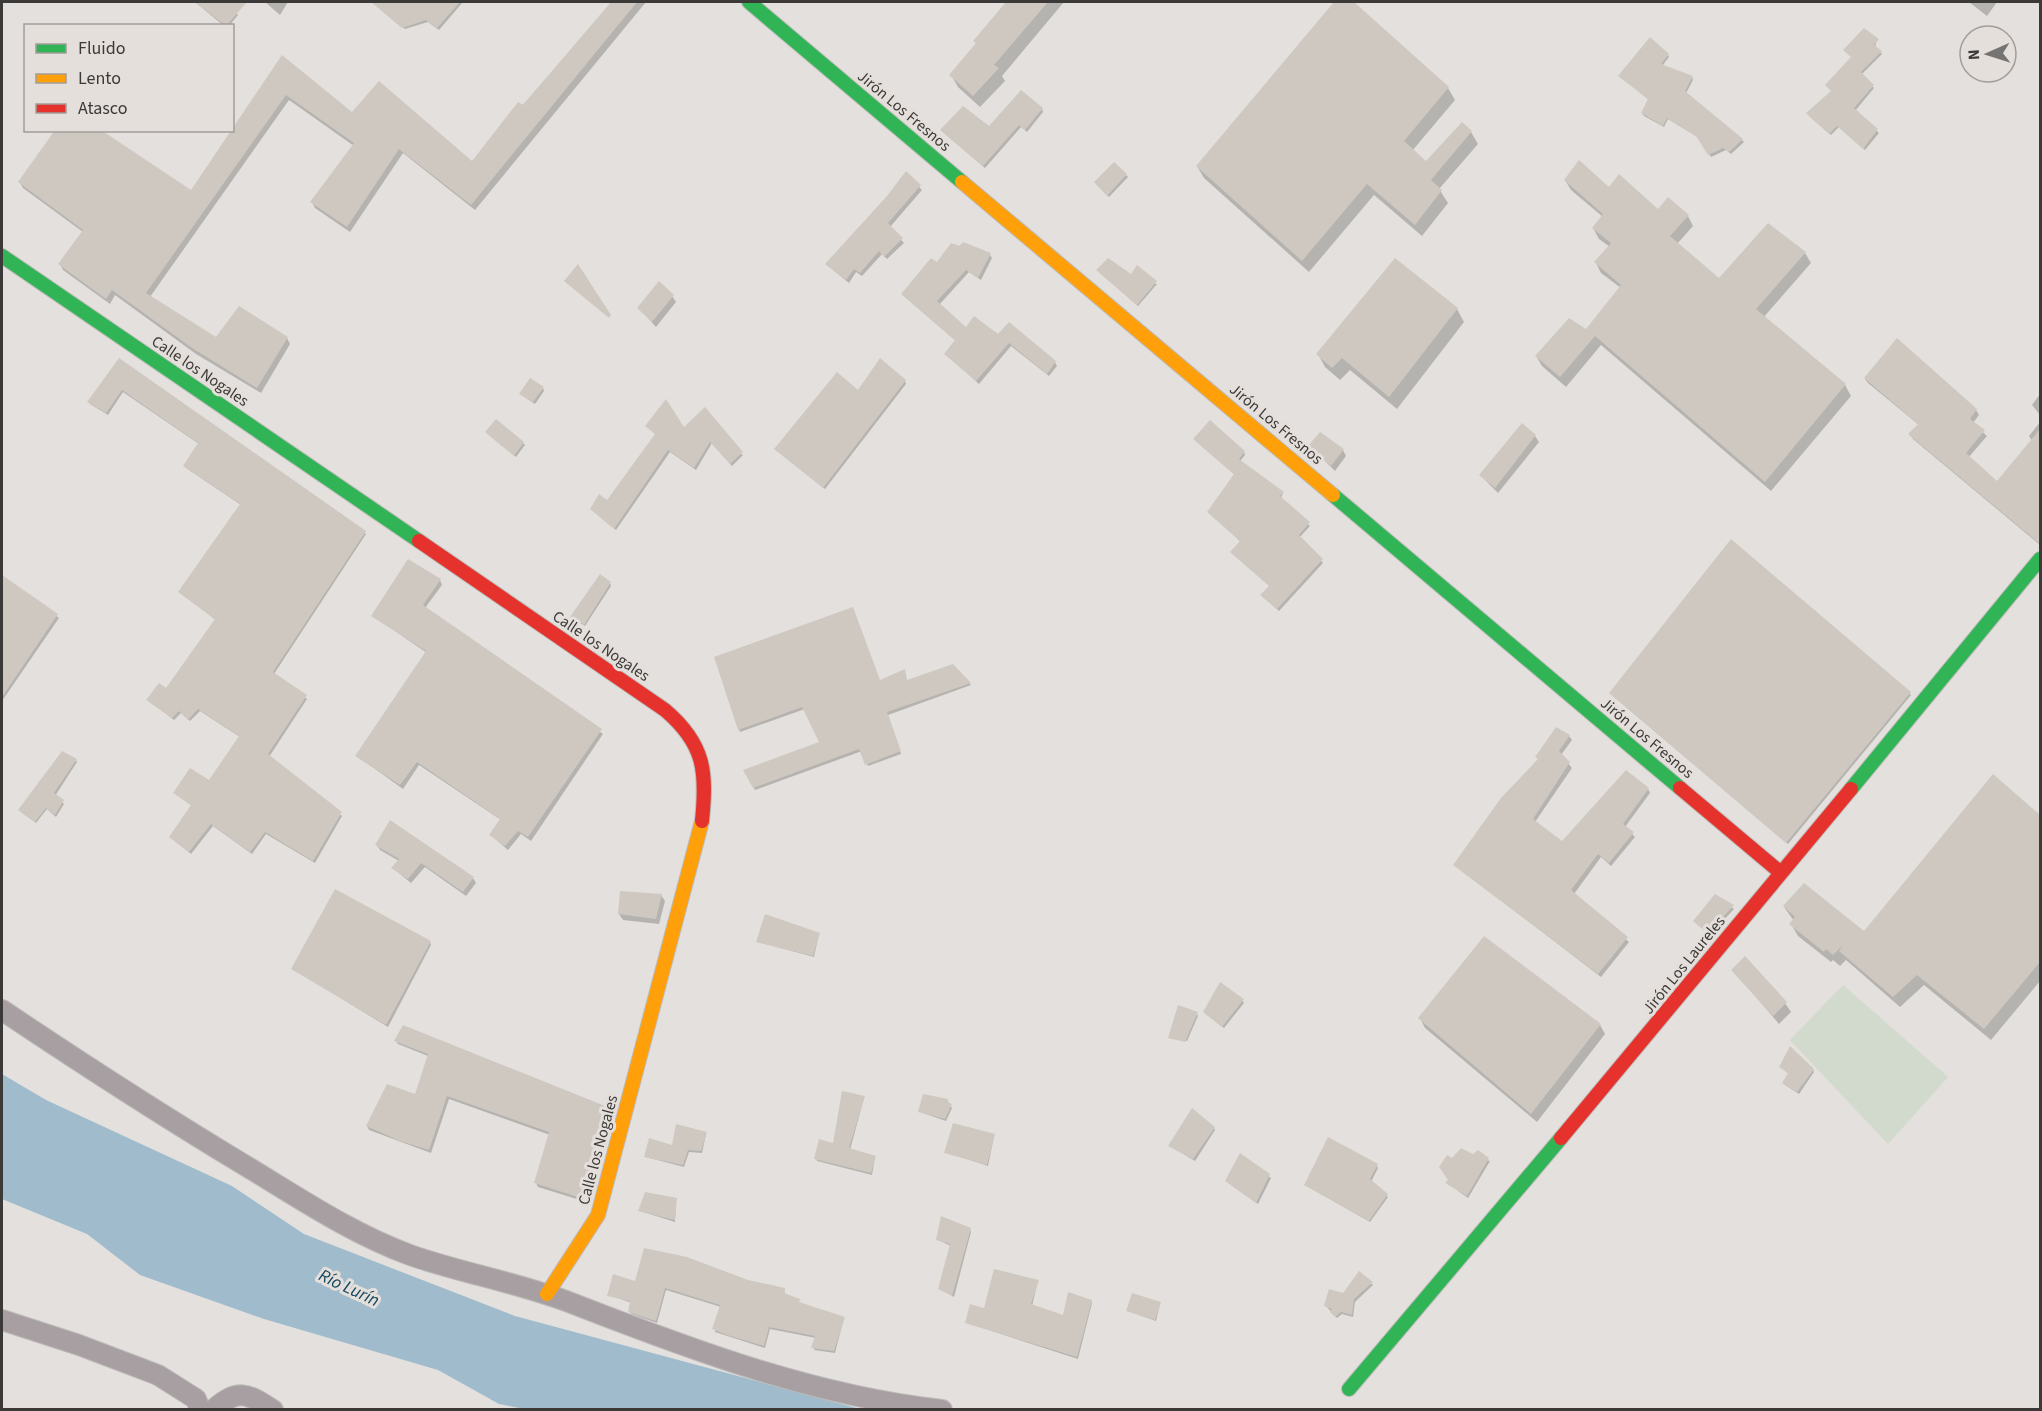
<svg xmlns="http://www.w3.org/2000/svg" width="2042" height="1411" viewBox="0 0 2042 1411" font-family="'Source Sans 3',sans-serif">
<style>
.green{fill:#d1dacc}
.water{fill:#a0bccc}
.shadow{fill:#0003}
.building{fill:#cfc8c0}
.lines{fill:none;stroke-linecap:round;stroke-linejoin:round}
.street-casing{stroke:#bdbbb9;stroke-width:22}
.fast-casing{stroke:#bdbbb9;stroke-width:16}
.slow-casing{stroke:#bdbbb9;stroke-width:16}
.jam-casing{stroke:#bdbbb9;stroke-width:16}
.street{stroke:#a89fa3;stroke-width:20}
.fast{stroke:#30b455;stroke-width:14}
.slow{stroke:#ff9f0a;stroke-width:14}
.jam{stroke:#e5322d;stroke-width:14}
.labels{text-anchor:middle;dominant-baseline:central;stroke-width:6;stroke-linejoin:round;paint-order:stroke}
.street-label{font-size:16px;fill:#3c3a38;stroke:#e5dfdb}
.water-label{font-size:18px;font-style:italic;fill:#124961;stroke:#e5dfdb}
</style>
<rect width="100%" height="100%" fill="#e3e0dd"/>
<path class="green" d="M1843,985L1948,1077L1888,1144L1790,1040Z"/>
<path class="water" d="M2,1074L46,1100L232,1186L304,1234L515,1316L860,1409H524L499,1404L438,1370L264,1319L140,1275L87,1234L2,1199Z"/>
<path class="shadow" d="M195,2H223L238,15L229,26H224Z
M265,2H288L280,15Z
M405,2H463L439,30L428,22L405,29L394,21L393,18Z
M613,2H646L475,210L403,153L350,232L315,208L312,202L354,146L289,100L150,297L216,339L287,338L290,344L261,393L196,354L115,295L110,304L63,270L60,264L83,232L23,188L20,183L192,192L282,57L352,114L472,163Z
M1008,2H1064L1002,76L1005,81L980,107L958,87L951,75L977,45L975,41Z
M1336,2H1351L1448,88L1455,100L1412,151L1426,163L1471,132L1478,144L1439,189L1448,203L1422,236L1374,195L1309,272L1204,178L1197,166Z
M1969,2H1997L1987,16Z
M1877,40L1875,47L1882,54L1861,75L1874,88L1855,111L1879,133L1865,150L1839,127L1831,135L1809,116Z
M1668,55L1669,57L1662,66L1692,77L1693,80L1686,93L1742,140L1744,142L1731,154L1726,150L1711,157L1699,138L1668,119L1664,127L1644,116L1642,113L1649,100L1620,76Z
M1042,109L1043,112L1027,132L1021,127L985,168L944,133L990,128Z
M906,173L922,190L890,227L904,243L887,259L882,254L862,276L856,272L849,283L827,265L889,197Z
M1126,175L1128,177L1109,197L1097,185Z
M1565,180L1609,189L1658,211L1688,216L1693,226L1677,244L1720,280L1805,253L1811,263L1763,318L1845,385L1851,396L1771,491L1601,345L1566,387L1542,366L1536,356L1587,331L1621,288L1601,273L1596,263L1610,247L1599,239L1593,228L1603,217L1571,190Z
M963,243L990,255L992,258L981,280L969,272L939,305L966,329L1003,340L1000,334L1055,362L1057,366L1049,376L1011,346L979,384L946,354L956,341L905,297L902,294Z
M1100,273L1132,276L1157,284L1138,306Z
M672,296L676,302L656,327L639,308Z
M1457,309L1464,322L1397,409L1350,370L1340,380L1325,367L1318,354Z
M1897,340L1976,410L1979,415L1973,423L1987,436L1968,458L1997,483L2032,441L2029,436L2040,422V545L1913,439L1910,434L1919,425L1868,383L1865,379Z
M119,360L366,534L274,674L307,699L269,757L342,816L315,863L266,834L252,854L213,826L191,854L170,837L192,806L175,793L209,782L240,737L200,711L190,721L181,713L174,720L148,700L166,690L216,620L179,592L241,505L186,468L185,466L199,444L123,392L108,415L90,404L89,402Z
M905,381L906,384L825,489L778,451L859,392Z
M543,388L544,391L535,404L520,394Z
M2040,394V415L2032,405Z
M647,426L684,429L743,455L732,466L712,443L696,470L670,452L616,530L592,509L608,502L656,435Z
M489,435L523,443L525,445L516,457Z
M1535,436L1539,442L1498,493L1480,475Z
M1197,442L1244,452L1245,455L1240,461L1283,493L1281,498L1310,526L1299,538L1323,563L1279,611L1262,596L1270,587L1241,542L1211,514L1235,475Z
M1310,446L1343,450L1346,456L1335,471Z
M2,576L59,618L2,701Z
M440,580L442,585L425,608L603,734L531,841L521,834L508,850L491,835L501,820L419,765L403,789L357,756L427,653L373,616Z
M610,583L611,586L585,626L573,619L572,617Z
M715,658L879,682L907,681L952,665L971,685L888,715L901,754L868,766L862,751L755,790L746,771L821,743L805,709L740,732Z
M1909,693L1911,695L1788,844L1611,694Z
M1569,736L1572,740L1561,755L1572,768L1535,822L1562,843L1648,789L1650,793L1625,827L1635,837L1611,866L1601,857L1574,894L1629,942L1601,977L1455,865L1539,760Z
M76,760L77,762L55,796L64,804L56,817L47,809L36,823L21,812L20,810Z
M1993,776L2040,817V981L1991,1040L1924,985L1900,1007L1846,960L1840,966L1833,960L1831,962L1798,936L1791,924L1794,921L1784,907L1864,933Z
M377,845L473,878L476,883L466,896L425,867L411,883L393,868L399,861L380,850Z
M661,895L665,901L659,924L623,920L619,914Z
M1716,896L1734,909L1710,935L1696,923Z
M819,934L814,957L758,942Z
M430,942L431,945L388,1027L293,969Z
M1733,970L1785,1003L1791,1012L1779,1024Z
M1242,1000L1244,1003L1224,1028L1206,1014Z
M1197,1014L1198,1016L1187,1041L1170,1037Z
M1420,1018L1600,1025L1605,1034L1537,1122L1425,1028Z
M396,1041L609,1109L611,1113L593,1177H589L583,1201L538,1187L536,1183L550,1135L449,1099L431,1153L369,1130L367,1126L416,1096L428,1056L398,1044Z
M1781,1067L1813,1070L1814,1072L1799,1094L1785,1085L1784,1083L1789,1074Z
M864,1098L850,1150L875,1157L872,1175L817,1161L816,1159L834,1145Z
M947,1100L952,1108L946,1121L920,1112Z
M1214,1128L1215,1130L1195,1161L1170,1146Z
M706,1134L702,1153L689,1152L684,1167L646,1157Z
M994,1136L988,1166L946,1152Z
M1240,1155L1271,1178L1258,1204L1226,1181Z
M1473,1156L1490,1161L1468,1198L1447,1183L1450,1180L1452,1160Z
M1377,1166L1378,1168L1371,1182L1388,1197L1370,1222L1305,1185Z
M676,1200L675,1222L640,1211Z
M970,1229L971,1232L954,1297L940,1289L951,1246L938,1240Z
M1359,1273L1373,1285L1355,1302L1353,1317L1342,1314L1337,1318L1326,1306L1343,1295Z
M748,1281L784,1289L785,1295L800,1304L844,1318L835,1353L814,1350L816,1338L770,1329L765,1348L715,1332L721,1307L666,1290L657,1323L631,1314L632,1303L609,1295L636,1282Z
M1038,1281L1032,1306L1064,1316L1091,1301L1092,1303L1078,1359L967,1323Z
M1160,1304L1156,1321L1128,1311Z"/>
<path class="building" d="M195,2H247L226,26Z
M371,2H460L437,28L426,20L402,28Z
M611,2H637L471,205L399,149L347,227L310,202L354,143L286,95L146,293L216,337L239,306L288,337L257,388L192,348L112,290L106,299L58,264L83,230L18,182L55,130H101L191,190L282,55L352,112L379,81L472,161L518,102L523,105Z
M1006,2H1048L994,65L999,68L973,96L949,75L976,43L973,41Z
M1334,2H1354L1449,87L1404,141L1426,161L1462,122L1472,131L1431,180L1442,190L1415,225L1367,184L1302,261L1196,166Z
M1864,28L1879,39L1874,45L1882,51L1861,72L1874,85L1854,108L1878,129L1863,149L1837,126L1829,134L1806,113L1831,91L1825,85L1851,57L1843,50Z
M1650,37L1669,54L1661,64L1693,76L1685,91L1743,139L1729,152L1723,148L1708,155L1696,136L1667,118L1663,126L1641,113L1648,99L1618,76Z
M1021,90L1043,108L1025,130L1019,125L983,166L940,130L963,106L989,126Z
M1579,160L1609,187L1619,174L1658,209L1668,197L1689,215L1670,236L1719,278L1768,223L1806,252L1756,309L1846,384L1765,482L1595,336L1560,377L1535,356L1569,318L1586,329L1621,285L1594,262L1611,243L1592,228L1603,214L1564,180Z
M1114,162L1127,174L1107,196L1094,182Z
M906,171L921,185L888,223L903,238L884,257L879,251L860,273L854,269L846,280L825,264L887,196Z
M963,242L991,253L978,278L966,270L937,301L966,327L974,316L1002,337L998,334L1009,322L1056,361L1047,374L1009,343L976,381L944,354L955,340L901,294L931,258L937,262L951,243L960,246Z
M1108,258L1131,274L1137,265L1157,281L1137,305L1096,270Z
M1395,258L1458,308L1389,397L1342,358L1332,368L1316,354Z
M578,264L611,315L609,318L564,281Z
M659,281L674,295L652,322L637,308Z
M1897,338L1977,409L1970,419L1985,430L1966,453L1997,481L2040,429V544L1908,434L1918,424L1864,378Z
M119,358L366,531L273,672L307,695L268,754L342,812L313,861L265,832L250,852L211,824L189,852L169,837L191,805L173,793L190,768L209,780L239,736L198,709L188,720L179,711L172,718L146,700L159,683L166,688L215,619L178,592L240,504L183,466L198,443L122,390L106,413L87,402Z
M880,358L906,380L823,488L774,449L837,372L858,390Z
M530,378L544,387L533,402L519,394Z
M666,399L684,427L705,407L743,452L730,464L710,442L694,468L668,450L614,529L590,509L599,494L607,500L655,434L645,426Z
M496,419L524,442L514,456L485,432Z
M1210,420L1245,451L1239,459L1284,492L1280,496L1310,522L1299,535L1323,559L1277,609L1260,595L1269,586L1230,552L1240,541L1207,512L1234,474L1193,439Z
M1522,423L1536,435L1495,488L1479,475Z
M1320,432L1344,449L1331,466L1308,446Z
M1731,539L1911,692L1786,843L1609,693Z
M408,559L441,579L423,605L602,729L528,837L518,831L505,846L489,835L500,819L417,762L400,785L355,756L426,651L371,616Z
M600,574L611,582L584,625L570,617Z
M2,575L58,614L2,697Z
M853,607L880,680L905,669L907,680L953,664L971,683L887,712L901,751L865,765L859,749L753,788L743,770L819,742L802,707L738,730L714,657Z
M1556,727L1570,735L1559,751L1570,762L1533,819L1562,841L1626,770L1649,788L1623,824L1634,832L1609,863L1598,854L1571,890L1628,937L1598,974L1453,865L1501,798L1538,759L1535,757Z
M62,751L77,759L54,793L64,800L55,815L46,808L35,822L18,810Z
M1993,774L2040,815V962L1984,1029L1917,975L1893,997L1839,951L1843,945L1833,955L1826,949L1824,952L1789,924L1795,917L1783,906L1804,883L1864,931Z
M390,820L474,877L463,892L421,863L408,879L391,868L399,859L375,845Z
M335,889L431,941L386,1025L291,969Z
M620,891L662,894L656,919L618,914Z
M1715,894L1734,905L1708,934L1693,921Z
M765,914L820,933L813,956L756,942Z
M1484,936L1601,1024L1531,1114L1418,1018Z
M1745,956L1787,1002L1773,1016L1731,970Z
M1220,982L1244,999L1222,1027L1203,1012Z
M1178,1005L1198,1012L1185,1042L1168,1038Z
M403,1025L610,1108L592,1174H587L581,1198L534,1183L549,1132L447,1096L429,1150L400,1141L366,1126L387,1084L415,1094L428,1054L394,1041Z
M1790,1046L1814,1069L1797,1092L1782,1083L1788,1073L1779,1067Z
M842,1091L865,1096L849,1148L876,1156L871,1173L814,1159L819,1139L833,1143Z
M923,1094L948,1099L947,1102L952,1104L945,1119L918,1112Z
M1192,1108L1215,1127L1193,1159L1168,1146Z
M953,1123L995,1134L987,1165L944,1153Z
M676,1124L707,1132L701,1151L688,1150L683,1165L644,1157L649,1138L672,1145Z
M1328,1137L1378,1164L1370,1179L1388,1194L1369,1221L1304,1185Z
M1461,1148L1473,1154L1478,1150L1489,1158L1467,1196L1445,1183L1448,1180L1439,1167L1447,1155L1452,1158Z
M1240,1153L1270,1174L1256,1203L1225,1181Z
M645,1192L677,1198L675,1220L638,1211Z
M941,1216L971,1228L952,1296L938,1289L950,1244L936,1240Z
M644,1248L687,1257L748,1280L785,1288L784,1293L800,1299L799,1302L845,1317L834,1351L811,1348L815,1336L769,1327L764,1346L727,1335L712,1329L720,1305L665,1288L656,1321L628,1312L630,1301L607,1296L613,1274L635,1281Z
M994,1269L1039,1280L1031,1304L1063,1315L1068,1292L1092,1300L1077,1357L965,1323L970,1304L984,1308Z
M1359,1271L1373,1282L1354,1299L1352,1315L1341,1312L1335,1317L1330,1312L1332,1309L1324,1306L1329,1289L1343,1293Z
M1132,1293L1161,1302L1155,1320L1126,1311Z"/>
<g class="lines">
<g class="street-casing">
<path id="street" d="M2,1010C84,1065 166,1118 251,1169C302,1200 353,1234 410,1255C464,1274 521,1283 574,1304C692,1350 815,1396 942,1410
M2,1320L79,1345L158,1375L196,1399L200,1410
M213,1410C238,1388 247,1393 273,1410"/>
</g>
<g class="fast-casing">
<path id="fast" d="M749,2L962,182
M2,256L419,541
M1333,495L1680,788
M1851,789L2040,559
M1349,1389L1561,1138"/>
</g>
<g class="slow-casing">
<path id="slow" d="M962,182L1333,495
M547,1294L598,1215L702,821"/>
</g>
<g class="jam-casing">
<path id="jam" d="M419,541L665,710C705,744 707,772 702,821
M1680,788L1781,873
M1561,1138L1851,789"/>
</g>
<use href="#street" class="street"/>
<use href="#fast" class="fast"/>
<use href="#slow" class="slow"/>
<use href="#jam" class="jam"/>
</g>
<g class="labels">
<g class="street-label">
<text transform="translate(904 111) rotate(40)">Jirón Los Fresnos</text>
<text transform="translate(200 371) rotate(34)">Calle los Nogales</text>
<text transform="translate(1276 424) rotate(40)">Jirón Los Fresnos</text>
<text transform="translate(601 646) rotate(34)">Calle los Nogales</text>
<text transform="translate(1647 738) rotate(40)">Jirón Los Fresnos</text>
<text transform="translate(1684 965) rotate(-51)">Jirón Los Laureles</text>
<text transform="translate(598 1150) rotate(-75)">Calle los Nogales</text>
</g>
<g class="water-label">
<text transform="translate(349 1288) rotate(25)">Río Lurín</text>
</g>
</g>
<rect width="2042" height="1411" fill="none" stroke="#3c3a38" stroke-width="6"/>
<rect x="24" y="24" width="210" height="108" fill="#e5dfdb" stroke="#a19d9a" stroke-width="1.5"/>
<rect x="36" y="44" width="30" height="9" fill="#30b455" stroke="#a19d9a" stroke-width="1.5"/>
<text x="78" y="54" font-size="18" fill="#3c3a38">Fluido</text>
<rect x="36" y="74" width="30" height="9" fill="#ff9f0a" stroke="#a19d9a" stroke-width="1.5"/>
<text x="78" y="84" font-size="18" fill="#3c3a38">Lento</text>
<rect x="36" y="104" width="30" height="9" fill="#e5322d" stroke="#a19d9a" stroke-width="1.5"/>
<text x="78" y="114" font-size="18" fill="#3c3a38">Atasco</text>
<g transform="translate(1988 54) rotate(267)"><circle r="28" fill="#e5dfdb" stroke="#a19d9a" stroke-width="1.5"/>
<path d="M0-4.5L10 22L0 15L-10 22Z" fill="#767472"/>
<text y="-9" font-size="16" font-weight="bold" text-anchor="middle" fill="#3c3a38">N</text>
</g>
</svg>
